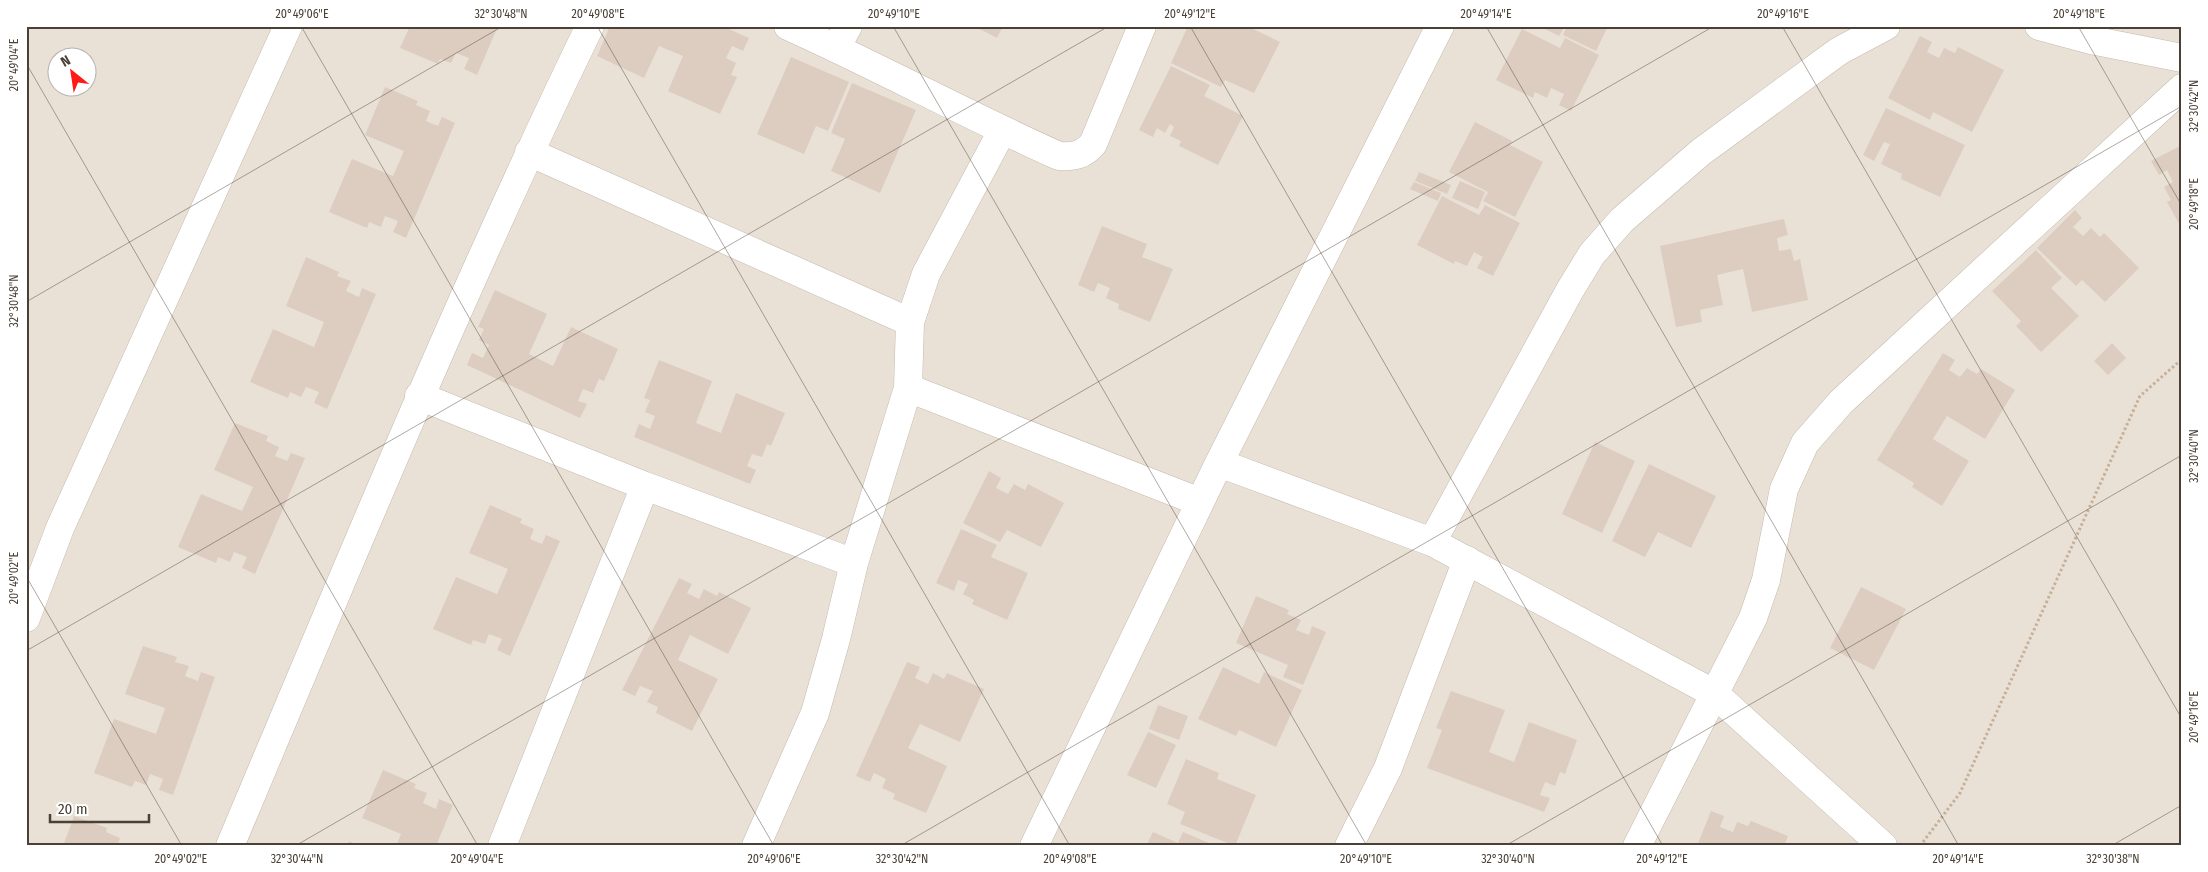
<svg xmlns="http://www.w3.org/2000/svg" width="2208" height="872" viewBox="0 0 2208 872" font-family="'Fira Sans Condensed',sans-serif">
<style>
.residential{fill:#eae1d6;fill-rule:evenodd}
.building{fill:#dccdc0}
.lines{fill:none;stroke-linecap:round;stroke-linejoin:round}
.minor-casing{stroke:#c5b9ad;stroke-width:29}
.path{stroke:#c6b099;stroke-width:3;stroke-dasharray:2.5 2.5;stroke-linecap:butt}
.minor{stroke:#fff;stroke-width:28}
.ticks{fill:none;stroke:#4a4036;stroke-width:1;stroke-opacity:0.45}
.neatline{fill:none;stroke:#4a4036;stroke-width:2}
.ticks-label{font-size:12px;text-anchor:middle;fill:#4a4036}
</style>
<rect width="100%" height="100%" fill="#f6f0e8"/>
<path class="residential" d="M26,26H2182V846H26ZM58,58H88V88H58Z"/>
<path class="building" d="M410,26H498L477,75L464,69L469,58L456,53L451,63L440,59L438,64L400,48Z
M610,26H722L749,38L743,51L732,46L726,58L736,63L731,75L737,77L720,114L668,91L683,56L659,46L644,78L597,56Z
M974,26H1003L997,38Z
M1188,26H1247L1280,42L1254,93L1225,80L1221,87L1171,63Z
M1539,26H1565L1559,36Z
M1567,26H1608L1596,51L1563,35Z
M1522,29L1560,48L1565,38L1599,55L1571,111L1559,105L1564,94L1551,88L1547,98L1535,92L1533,98L1496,80Z
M1920,36L1932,42L1927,52L1939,58L1944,48L1955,53L1958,47L2004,70L1972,132L1933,112L1930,120L1888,98Z
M791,57L849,82L828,131L816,126L804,154L757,134Z
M1171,66L1210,85L1204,96L1243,116L1218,165L1179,146L1181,141L1170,136L1174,127L1170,124L1165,133L1157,128L1153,137L1139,130Z
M852,83L916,110L880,193L831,171L845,139L831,133Z
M385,87L418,101L416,105L430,111L426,121L438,126L442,117L455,123L406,238L393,232L398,221L385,216L381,227L369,222L367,228L329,212L352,159L393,176L404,151L365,135Z
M1886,108L1965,145L1940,197L1901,179L1902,174L1881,164L1890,144L1884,142L1874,161L1863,155Z
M1475,122L1512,141L1510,145L1543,162L1515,217L1483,201L1488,192L1449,172Z
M2182,145V229L2167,202L2171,200L2164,187L2173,182L2167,170L2159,175L2151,161Z
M1419,172L1451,185L1447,194L1415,181Z
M1460,181L1485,192L1478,209L1452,198Z
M1414,182L1441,193L1438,201L1410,189Z
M1442,196L1479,215L1485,205L1520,223L1493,276L1477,268L1483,257L1474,252L1467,266L1455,261L1454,264L1417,245Z
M2075,210L2082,218L2073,227L2083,236L2091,228L2100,237L2104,233L2139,268L2105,302L2082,280L2076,286L2037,248Z
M1784,219L1788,235L1777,238L1779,251L1791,249L1794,261L1800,259L1808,300L1752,312L1743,269L1717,275L1723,305L1700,310L1702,322L1676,327L1660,246Z
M1102,226L1147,244L1142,257L1173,269L1150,322L1118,309L1119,304L1106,298L1110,288L1098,283L1094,292L1078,285Z
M2036,250L2062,278L2051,288L2079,316L2041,352L2016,326L2021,321L1992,291Z
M306,257L339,272L337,276L351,281L346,291L359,297L362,288L376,294L327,409L314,403L319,392L306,387L301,397L290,392L288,398L250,382L273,329L314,347L324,322L286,306Z
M495,290L547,314L529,354L553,366L571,327L618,349L604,381L599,379L593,393L583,389L578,401L587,404L580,418L467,365L472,353L483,358L489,345L479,340L484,329L478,327Z
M2112,343L2126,358L2108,375L2094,361Z
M1943,353L1955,360L1949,370L1960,377L1967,368L1977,374L1981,369L2015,390L1985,439L1947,416L1933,439L1969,461L1942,506L1912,487L1914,483L1877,460Z
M659,360L712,381L696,423L721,433L736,393L785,413L771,446L767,444L762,457L752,454L747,466L756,470L750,484L634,437L639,424L650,429L655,416L645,412L650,400L644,398Z
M235,423L268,436L266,441L279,447L275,456L287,461L291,453L305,458L255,574L242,568L247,557L234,552L230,562L218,557L216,563L178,547L201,494L242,511L253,487L214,470Z
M1595,442L1635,461L1602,533L1562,514Z
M1649,464L1716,496L1691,548L1658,532L1645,557L1612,541Z
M989,471L1001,478L996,488L1008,494L1014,484L1025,490L1028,484L1064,503L1041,547L1007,530L1000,542L963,523Z
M490,505L522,519L520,523L534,529L530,539L542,544L546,535L560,541L510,656L497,650L502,639L489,634L485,644L473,640L471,645L433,629L456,577L497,594L508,569L469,553Z
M961,529L997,545L991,557L1028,573L1007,620L972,604L974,600L963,594L968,584L958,580L954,591L936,583Z
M679,578L692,584L687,593L699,599L704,589L717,596L719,592L751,608L728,654L690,635L678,660L718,679L692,731L656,713L658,707L647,702L653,691L640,686L635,696L622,690Z
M1861,587L1906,609L1874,670L1830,648Z
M1256,596L1289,610L1287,614L1301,620L1296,630L1309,635L1312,626L1326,632L1303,685L1283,677L1288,665L1236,643Z
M143,646L177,657L175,662L189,666L185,676L198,681L201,672L215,677L173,795L159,790L163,779L150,774L146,785L135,781L132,787L94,773L114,719L156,734L165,708L125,694Z
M907,662L920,667L915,678L928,684L933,673L944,679L947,673L984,689L960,742L920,724L908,748L947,766L926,813L893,799L895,794L882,788L886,779L874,773L870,782L856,776Z
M1223,667L1259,684L1264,672L1302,690L1276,747L1239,730L1236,736L1198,719Z
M1451,691L1505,710L1489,752L1514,762L1529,722L1577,740L1565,774L1560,772L1555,786L1545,782L1540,795L1550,798L1544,812L1427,768L1442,730L1436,728Z
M1158,705L1188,716L1179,740L1149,729Z
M1148,732L1176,745L1156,788L1127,775Z
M1186,759L1219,773L1217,779L1256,795L1235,846L1180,824L1185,812L1167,804Z
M383,770L416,784L414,788L427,793L423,803L436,809L439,799L453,805L436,846H396L401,834L362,818Z
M1711,811L1724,816L1720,827L1733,832L1737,822L1748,826L1751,821L1788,836L1784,846H1697Z
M74,816L107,828L106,832L120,838L117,846H63Z
M1153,832L1178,843L1183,832L1216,846H1146Z
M349,841L360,846H348Z"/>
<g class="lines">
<g class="minor-casing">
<path id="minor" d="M788,26C879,67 967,115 1059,156C1074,157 1083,155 1093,144L1142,26
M2039,26L2091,40L2182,58
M836,48L848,26
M529,152L910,322
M908,388L1200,502
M419,396L645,486L854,563
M1219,463L1432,542L1715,694L1883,846
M1432,542L1570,290L1592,254L1622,220L1701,152L1839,51L1886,26
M26,618L60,528L288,26
M230,846C346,571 459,295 590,26
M502,846L645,486
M756,846L815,713L836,639L854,563L908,388L910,322L926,274L1002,131
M1034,846L1219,463L1440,26
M1349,846L1388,768L1467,560
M1637,846L1753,618L1766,580L1784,489L1805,443L1841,402L2182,88"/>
</g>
<path class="path" d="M1920,846L1960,793L2140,396L2182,359"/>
<use href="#minor" class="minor"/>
</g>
<path class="ticks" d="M301,26L774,846M597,26L1070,846M893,26L1367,846M1190,26L1663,846M1486,26L1959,846M1782,26L2182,719M2078,26L2182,206M26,63L478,846M26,302L503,26M26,576L182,846M26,651L1109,26M295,846L1714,26M900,846L2182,106M1505,846L2182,455M2111,846L2182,805"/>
<rect width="2208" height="872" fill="none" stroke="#ffffff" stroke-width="55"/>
<g transform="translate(72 72) rotate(330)"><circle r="24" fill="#ffffff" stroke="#b7b3af"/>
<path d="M0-4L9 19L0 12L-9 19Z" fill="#ff1a16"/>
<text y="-8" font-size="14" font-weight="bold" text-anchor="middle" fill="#4a4036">N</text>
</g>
<path d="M50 814v8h99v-8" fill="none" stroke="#4a4036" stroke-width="2.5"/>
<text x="58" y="814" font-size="15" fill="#4a4036" stroke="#ffffff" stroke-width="4" paint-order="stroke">20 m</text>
<rect x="28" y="28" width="2152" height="816" class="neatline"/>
<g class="ticks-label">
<text x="302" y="18">20°49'06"E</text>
<text x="501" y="18">32°30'48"N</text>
<text x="598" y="18">20°49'08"E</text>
<text x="894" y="18">20°49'10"E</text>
<text x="1190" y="18">20°49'12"E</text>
<text x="1486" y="18">20°49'14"E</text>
<text x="1783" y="18">20°49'16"E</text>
<text x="2079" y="18">20°49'18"E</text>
<text transform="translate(14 65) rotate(-90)" y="4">20°49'04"E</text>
<text transform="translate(2194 106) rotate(-90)" y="4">32°30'42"N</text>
<text transform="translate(2194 204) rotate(-90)" y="4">20°49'18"E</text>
<text transform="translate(14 301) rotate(-90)" y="4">32°30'48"N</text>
<text transform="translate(2194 456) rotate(-90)" y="4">32°30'40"N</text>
<text transform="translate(14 578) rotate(-90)" y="4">20°49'02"E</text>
<text transform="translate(2194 717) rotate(-90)" y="4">20°49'16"E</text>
<text x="181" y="863">20°49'02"E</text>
<text x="297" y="863">32°30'44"N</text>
<text x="477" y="863">20°49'04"E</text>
<text x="774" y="863">20°49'06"E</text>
<text x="902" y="863">32°30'42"N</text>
<text x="1070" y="863">20°49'08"E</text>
<text x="1366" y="863">20°49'10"E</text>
<text x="1508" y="863">32°30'40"N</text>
<text x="1662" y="863">20°49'12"E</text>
<text x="1958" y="863">20°49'14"E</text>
<text x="2113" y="863">32°30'38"N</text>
</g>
</svg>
